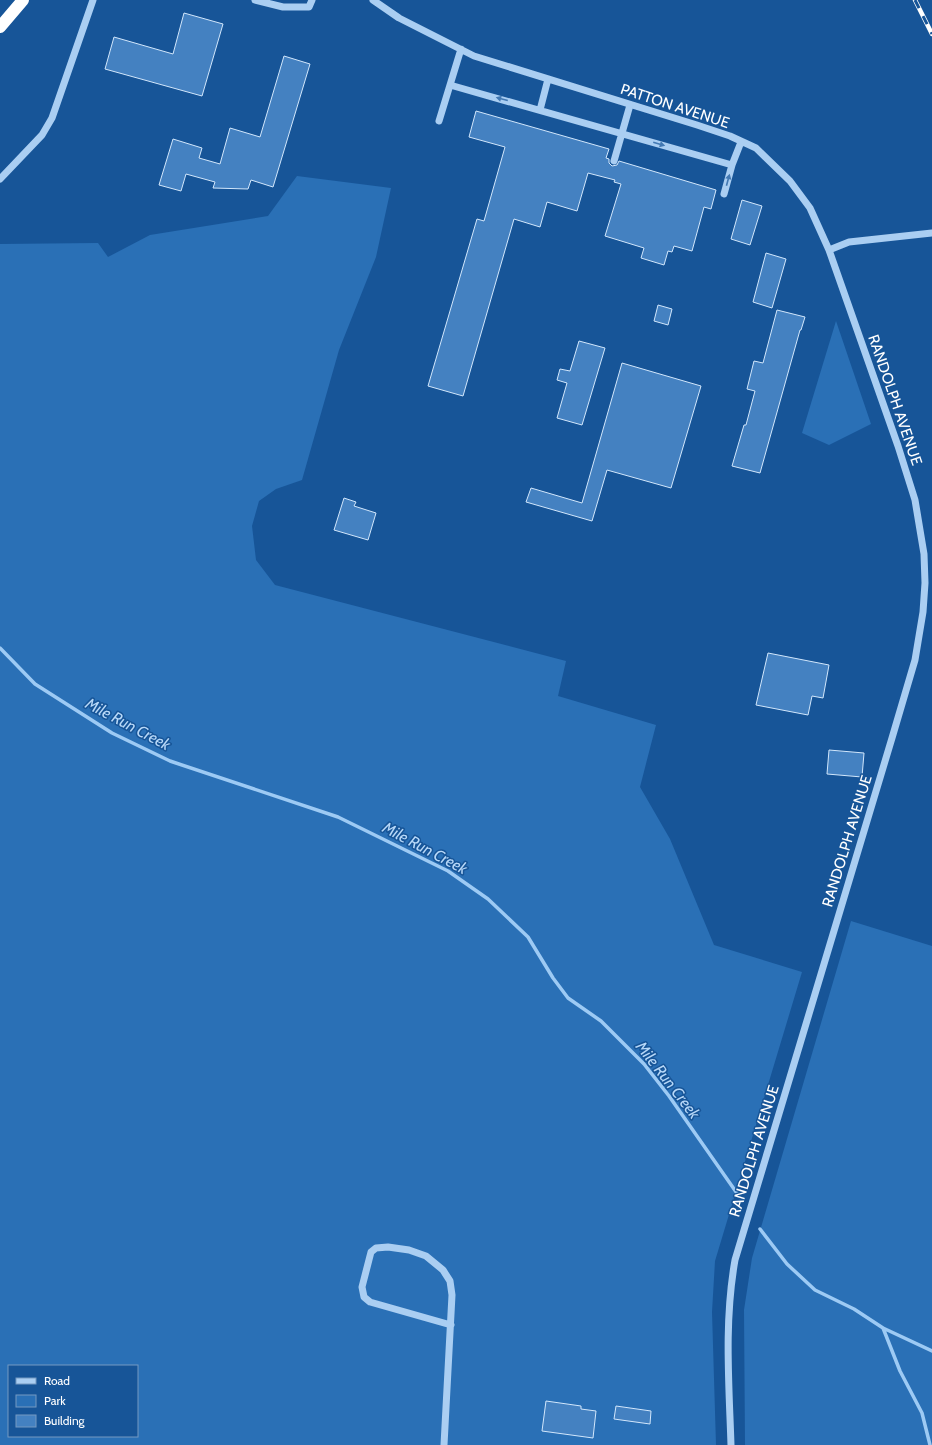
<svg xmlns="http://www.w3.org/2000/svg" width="932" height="1445" viewBox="0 0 932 1445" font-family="Cabin,sans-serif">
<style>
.green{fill:#2a70b6;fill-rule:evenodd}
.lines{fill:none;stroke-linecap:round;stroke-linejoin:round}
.stream{stroke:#9dcaf4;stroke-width:3.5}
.building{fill:#4481c1;stroke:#d2e7fc}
.minor{stroke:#aacef2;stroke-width:7}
.highway{stroke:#fff;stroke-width:12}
.rail-casing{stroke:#fff;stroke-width:4.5}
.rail{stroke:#175598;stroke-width:3;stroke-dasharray:9;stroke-linecap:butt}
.oneway{fill:#4379b3}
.labels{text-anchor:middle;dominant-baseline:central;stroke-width:3;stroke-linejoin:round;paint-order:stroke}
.street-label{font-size:15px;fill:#fff;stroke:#175598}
.water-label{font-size:16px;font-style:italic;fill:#b7d8f8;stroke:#175598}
</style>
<rect width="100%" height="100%" fill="#175598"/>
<path class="green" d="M297,176L391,188L376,257L339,350L302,480L276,489L259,501L252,526L256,560L275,585L566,661L558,696L656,725L640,787L670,839L714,945L802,972L715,1261L712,1312L716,1445H0V244L98,243L108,257L150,235L268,216ZM9,1366H137V1436H9Z
M836,321L871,424L829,445L802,433Z
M851,921L932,946V1445H745L744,1310L752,1258Z"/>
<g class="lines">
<path class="stream" d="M0,648L35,684L112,733L170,761L338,817L448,871L488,899L528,937L553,978L568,998L601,1021L644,1064L669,1096L741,1199
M760,1229L787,1264L815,1290L854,1309L883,1328L932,1351
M883,1328L900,1371L922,1413L930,1445"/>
</g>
<path class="building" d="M184,13L223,24L202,96L105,69L114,37L173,54Z
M284,56L310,64L273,187L251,180L248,189L213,188L215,182L186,174L181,191L159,185L173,139L202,148L199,158L220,164L230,128L260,137Z
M476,111L609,149L606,158L609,159V163L612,166L617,165L619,161L716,190L711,209L704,207L692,251L674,246L672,252L668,251L664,265L641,258L644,248L605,236L621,184L614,182L615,180L588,173L577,211L547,202L540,227L514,219L463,396L428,386L477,219L484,221L505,147L469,137Z
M742,200L762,206L750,245L731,239Z
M766,253L786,259L772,308L753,302Z
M658,305L672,309L668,325L654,321Z
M777,310L805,317L801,330H800L760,473L732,466L744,425H746L755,391L747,389L754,361L763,363Z
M579,341L605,348L582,425L557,418L567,383L557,380L560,369L570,371Z
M622,363L701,386L671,488L607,470L592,521L526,502L531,488L582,503Z
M344,498L356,502L354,506L376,513L368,540L334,530Z
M768,653L829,665L823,698L812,696L808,715L756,705Z
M829,750L864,753L862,777L827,774Z
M546,1401L581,1406V1409L596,1411L593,1438L542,1431Z
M616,1406L651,1411L650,1424L614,1419Z"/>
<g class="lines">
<path class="minor" d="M255,0L283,7H309L312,0
M373,0L399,18L474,56L697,125L730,136L756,148L790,181L810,208L829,250L898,446L915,500L924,554L925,583L923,612L915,660L892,738L735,1260C724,1322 729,1383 731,1445
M450,85L732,165
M540,110L548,79
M439,121L461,49
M614,161L630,105
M0,179L42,135L52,118L93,0
M724,194L732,165L741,142
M829,250L849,242L932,233
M444,1445L452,1295L450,1281L443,1270L426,1256L409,1250L388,1247L376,1248L371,1252L362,1287L364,1297L370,1302L451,1325"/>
<path class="highway" d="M0,27L23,0"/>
<g class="rail-casing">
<path id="rail" d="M915,0L932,34"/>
</g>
<use href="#rail" class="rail"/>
</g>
<defs><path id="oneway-solid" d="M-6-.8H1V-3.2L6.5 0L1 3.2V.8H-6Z"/></defs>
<g class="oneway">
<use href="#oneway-solid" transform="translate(502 99) rotate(-165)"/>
<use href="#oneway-solid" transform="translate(659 144) rotate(16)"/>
<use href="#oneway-solid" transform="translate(728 180) rotate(-75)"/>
</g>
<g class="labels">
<g class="street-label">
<text transform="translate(675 106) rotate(18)">PATTON AVENUE</text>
<text transform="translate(895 400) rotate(71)">RANDOLPH AVENUE</text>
<text transform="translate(847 841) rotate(-73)">RANDOLPH AVENUE</text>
<text transform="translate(754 1151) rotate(-73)">RANDOLPH AVENUE</text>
</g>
<g class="water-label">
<text transform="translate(128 724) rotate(28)">Mile Run Creek</text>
<text transform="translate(425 848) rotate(28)">Mile Run Creek</text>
<text transform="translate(668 1080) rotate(52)">Mile Run Creek</text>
</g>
</g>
<rect x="8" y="1365" width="130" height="72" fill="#175598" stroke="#7499c1"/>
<rect x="16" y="1378" width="20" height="6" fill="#aacef2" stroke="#7499c1"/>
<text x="44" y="1385" font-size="12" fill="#ffffff">Road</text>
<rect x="16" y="1395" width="20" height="12" fill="#2a70b6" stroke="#7499c1"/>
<text x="44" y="1405" font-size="12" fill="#ffffff">Park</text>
<rect x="16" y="1415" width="20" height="12" fill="#4481c1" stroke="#7499c1"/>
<text x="44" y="1425" font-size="12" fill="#ffffff">Building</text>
</svg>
